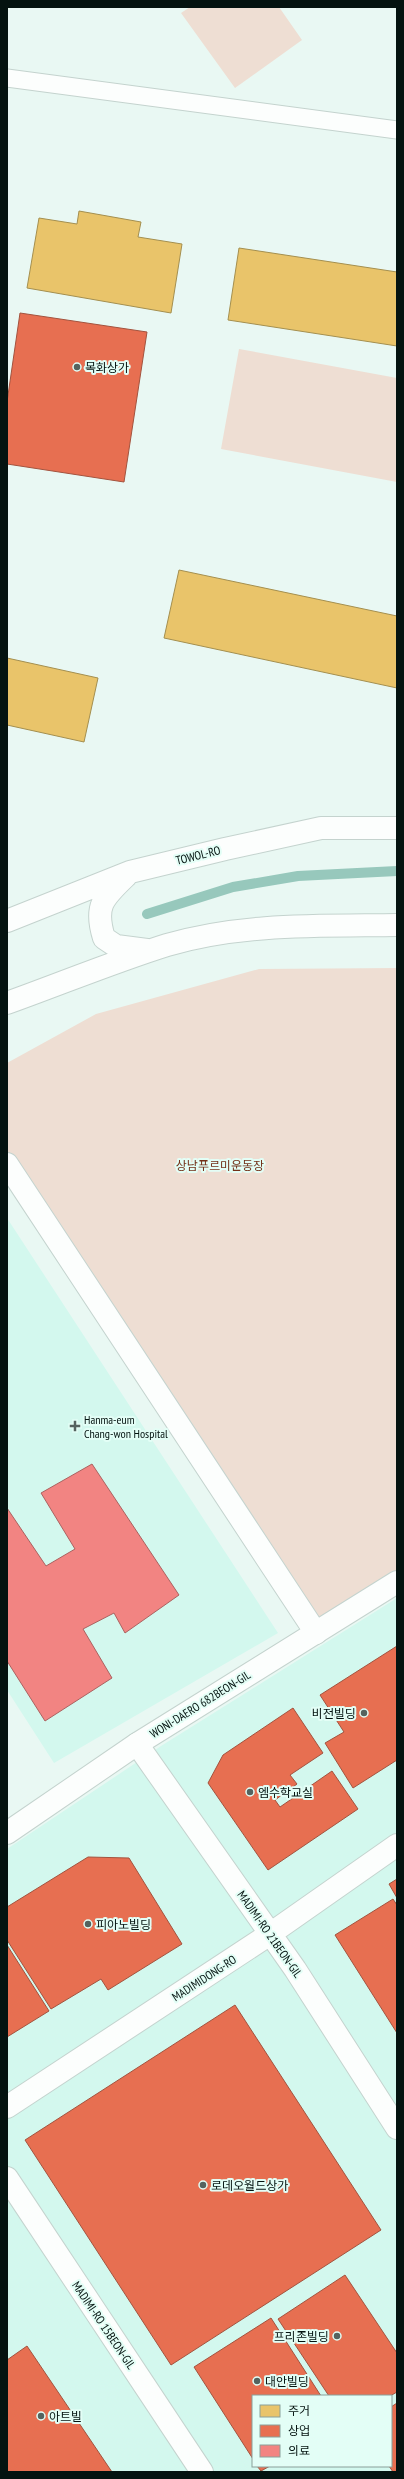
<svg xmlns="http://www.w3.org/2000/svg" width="404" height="2479" viewBox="0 0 404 2479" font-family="'PT Sans Narrow','Noto Sans KR',sans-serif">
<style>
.built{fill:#d3f8ee;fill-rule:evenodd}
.green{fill:#eeded3}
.homes{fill:#e9c46a;stroke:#a48f4f}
.shops{fill:#e76f51;stroke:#a3533e}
.health{fill:#f28482;stroke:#ab6260}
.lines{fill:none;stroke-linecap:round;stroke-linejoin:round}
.stream{stroke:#97c8bc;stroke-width:10}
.service-casing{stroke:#c4d3ce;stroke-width:19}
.minor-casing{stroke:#c4d3ce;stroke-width:24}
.tertiary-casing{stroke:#c4d3ce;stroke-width:24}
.service{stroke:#fcfefd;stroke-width:17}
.minor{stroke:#fcfefd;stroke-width:22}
.tertiary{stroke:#fcfefd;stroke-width:22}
.poi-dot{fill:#54635f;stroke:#e3fef6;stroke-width:1.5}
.labels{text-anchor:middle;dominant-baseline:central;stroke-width:4;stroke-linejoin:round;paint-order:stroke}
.poi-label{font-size:12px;fill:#041310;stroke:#e3fef6;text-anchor:start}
.street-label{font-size:12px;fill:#041310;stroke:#e3fef6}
.park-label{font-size:12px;fill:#733118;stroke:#e3fef6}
</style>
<rect width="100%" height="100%" fill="#e9f8f3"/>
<path class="built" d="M7,1218L278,1633L54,1763L7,1690Z
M397,1598V2472H7V1849L161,1746ZM253,2396H391V2466H253Z"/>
<path class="green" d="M190,7H279L302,40L235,88L181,13Z
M239,349L397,378V482L221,449Z
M397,968V1582L316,1633L7,1164V1063L96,1014L259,969Z"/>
<path class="homes" d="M79,211L141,222L138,237L182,244L171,313L27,288L39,218L77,224Z
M239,248L397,272V346L228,320Z
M179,570L397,616V688L164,638Z
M7,658L98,678L84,742L7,725Z"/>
<path class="shops" d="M20,313L147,332L124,482L7,464V402Z
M397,1646V1760L353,1788L325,1743L344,1732L320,1695Z
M293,1708L323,1753L290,1775L297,1784L275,1800L280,1807L332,1771L358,1809L268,1870L208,1783L223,1755Z
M88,1857L129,1858L182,1944L108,1990L101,1979L51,2009L7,1940V1907Z
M397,1879V1898L389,1884Z
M393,1899L397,1905V2033L335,1935Z
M7,1945L49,2011L7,2037Z
M235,2005L381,2230L171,2365L25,2140Z
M345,2275L397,2353V2392L390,2396H329L278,2319Z
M271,2318L321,2396H253V2459L194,2367Z
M27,2346L112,2472H7V2360Z
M397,2403V2472H393L389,2466H391V2407Z
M257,2466H270L261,2471Z"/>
<path class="health" d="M92,1464L179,1595L125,1633L114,1613L83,1629L112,1678L45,1721L7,1661V1508L46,1566L75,1549L41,1493Z"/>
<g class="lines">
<path class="stream" d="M147,914L233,887L298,876L397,871"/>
<g class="service-casing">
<path id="service" d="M7,78L397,130"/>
</g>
<g class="minor-casing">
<path id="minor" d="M7,1164L316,1633
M137,1744L295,1969L397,2128
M7,2107L270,1934L397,1845
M7,2178L202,2472"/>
</g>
<g class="tertiary-casing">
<path id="tertiary" d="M126,876C103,898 94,906 104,938L116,946L147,950
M7,921L130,872L225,849L321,828H397
M7,1003C60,984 113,962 167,945C241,923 321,926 397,925
M7,1833L137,1744L397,1582"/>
</g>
<use href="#service" class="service"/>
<use href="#minor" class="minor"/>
<use href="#tertiary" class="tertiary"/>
</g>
<g class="poi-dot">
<circle cx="77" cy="367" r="4"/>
<path d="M73 1420h4v4h4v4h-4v4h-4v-4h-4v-4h4z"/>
<circle cx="364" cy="1713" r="4"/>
<circle cx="250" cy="1792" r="4"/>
<circle cx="88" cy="1924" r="4"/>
<circle cx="203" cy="2185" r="4"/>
<circle cx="337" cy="2336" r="4"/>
<circle cx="257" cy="2381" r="4"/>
<circle cx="41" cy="2416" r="4"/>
</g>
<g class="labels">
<g class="poi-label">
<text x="85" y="367">목화상가</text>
<text x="84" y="1419">Hanma-eum<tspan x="84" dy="14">Chang-won Hospital</tspan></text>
<text x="356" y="1713" text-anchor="end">비전빌딩</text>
<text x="258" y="1792">엠수학교실</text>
<text x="96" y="1924">피아노빌딩</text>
<text x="211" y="2185">로데오월드상가</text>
<text x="329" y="2336" text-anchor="end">프리존빌딩</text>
<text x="265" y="2381">대안빌딩</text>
<text x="49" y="2416">아트빌</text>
</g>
<g class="street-label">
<text transform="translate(198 855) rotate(-14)">TOWOL-RO</text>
<text transform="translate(200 1704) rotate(-32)">WONI-DAERO 682BEON-GIL</text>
<text transform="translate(270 1934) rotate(55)">MADIMI-RO 21BEON-GIL</text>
<text transform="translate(204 1978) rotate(-33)">MADIMIDONG-RO</text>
<text transform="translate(104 2325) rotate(56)">MADIMI-RO 15BEON-GIL</text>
</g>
<g class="park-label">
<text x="220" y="1165">상남푸르미운동장</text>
</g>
</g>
<rect width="404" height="2479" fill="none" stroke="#041310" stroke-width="16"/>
<rect x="252" y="2395" width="140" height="72" fill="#e3fef6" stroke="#8aa09a"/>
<rect x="260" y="2405" width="20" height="12" fill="#e9c46a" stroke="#8aa09a"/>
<text x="288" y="2415" font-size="12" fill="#041310">주거</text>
<rect x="260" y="2425" width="20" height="12" fill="#e76f51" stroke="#8aa09a"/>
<text x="288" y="2435" font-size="12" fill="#041310">상업</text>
<rect x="260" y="2445" width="20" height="12" fill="#f28482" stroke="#8aa09a"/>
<text x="288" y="2455" font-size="12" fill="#041310">의료</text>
</svg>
